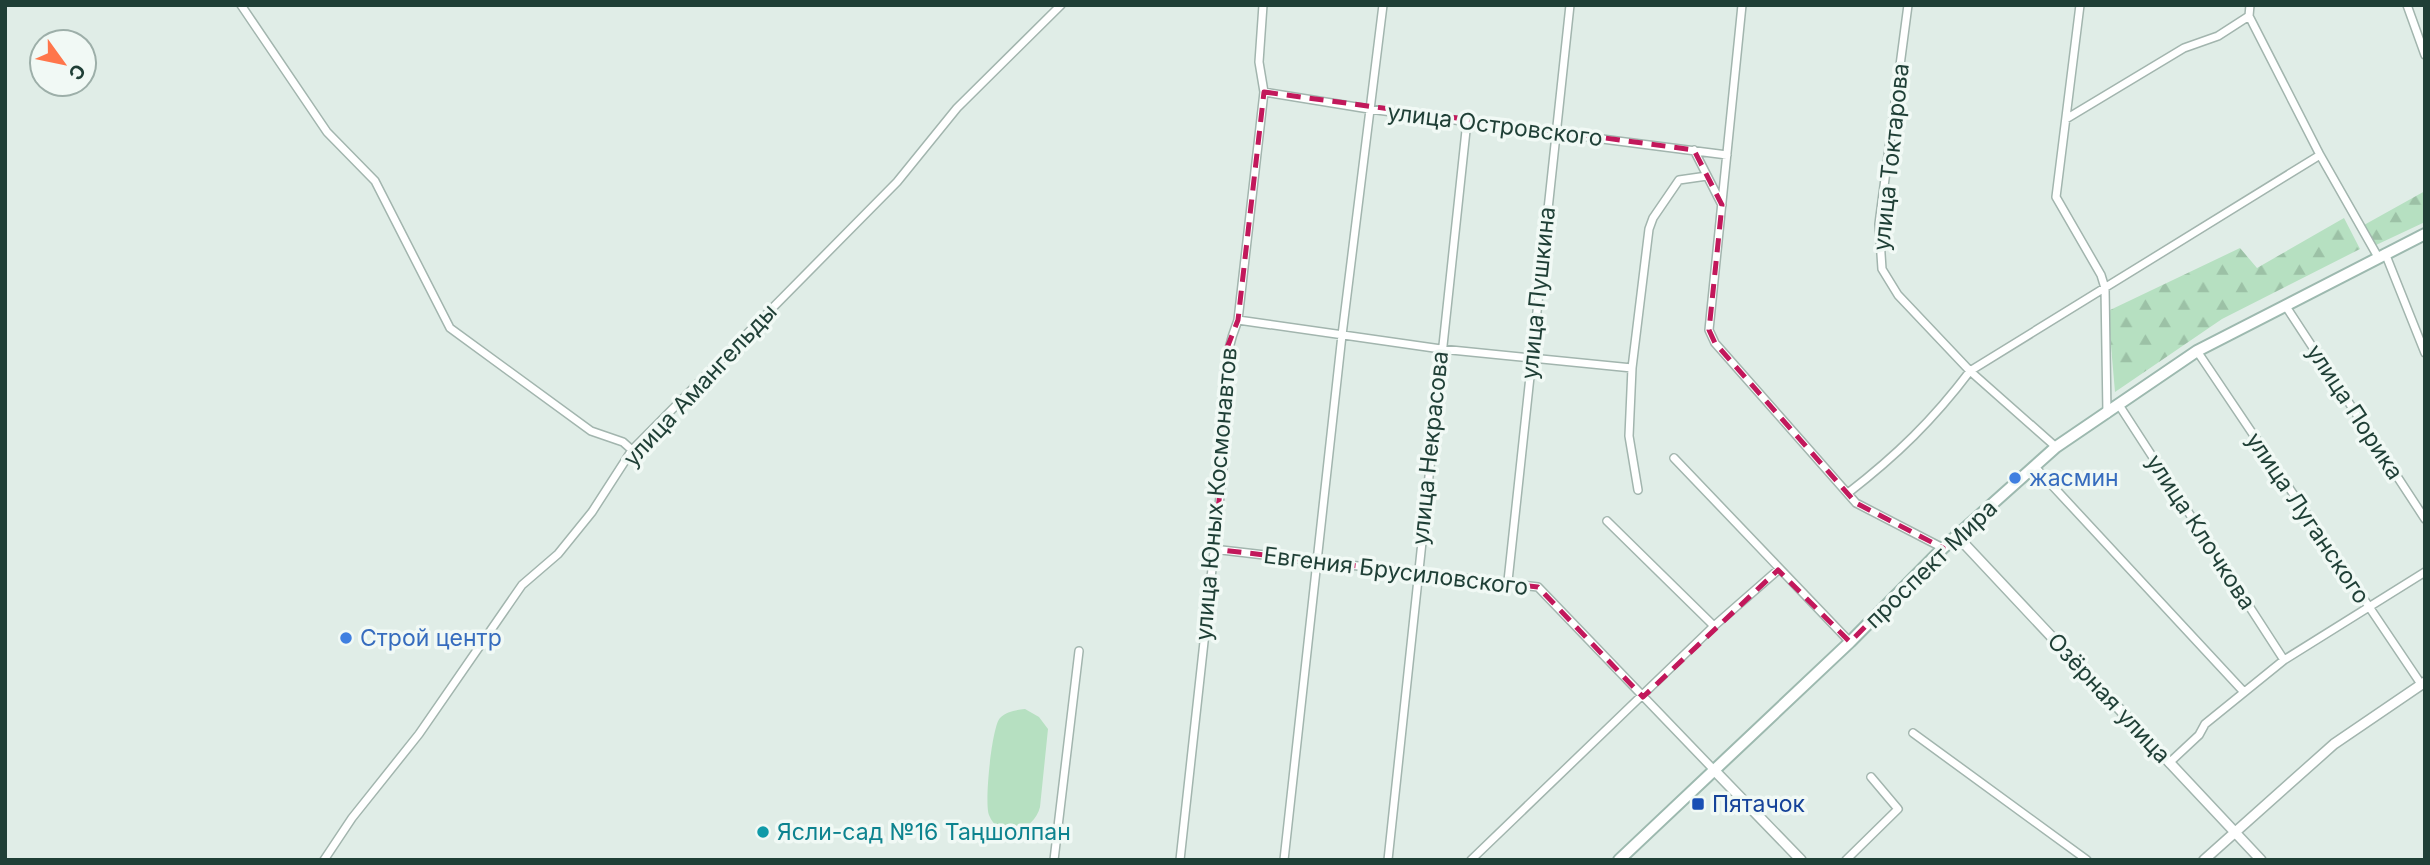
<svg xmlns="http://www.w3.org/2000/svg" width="2430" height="865" viewBox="0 0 2430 865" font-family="Inter,sans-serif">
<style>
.forest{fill:url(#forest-firs)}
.garden{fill:#b6e0c1}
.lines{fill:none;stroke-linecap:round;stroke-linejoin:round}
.minor-casing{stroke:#a2b5ae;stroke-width:10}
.tertiary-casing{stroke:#a2b5ae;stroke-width:12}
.secondary-casing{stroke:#9db9af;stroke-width:14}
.minor{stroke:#fff;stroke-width:7}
.tertiary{stroke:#fff;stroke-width:9}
.secondary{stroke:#fff;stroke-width:10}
.marked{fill:none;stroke:#c2185b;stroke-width:5;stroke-dasharray:14 9;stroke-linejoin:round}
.shop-dot{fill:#3f7fe0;stroke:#f1f9f5;stroke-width:2.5}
.transit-dot{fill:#1a4fb4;stroke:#f1f9f5;stroke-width:2.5}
.culture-dot{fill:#0f9aa8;stroke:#f1f9f5;stroke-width:2.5}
.labels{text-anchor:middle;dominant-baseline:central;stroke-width:7;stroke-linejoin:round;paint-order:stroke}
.street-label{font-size:23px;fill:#1f3f36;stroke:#f1f9f5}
.shop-label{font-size:23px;fill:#366cbe;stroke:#f1f9f5;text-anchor:start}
.transit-label{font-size:23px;fill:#164399;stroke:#f1f9f5;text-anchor:start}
.culture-label{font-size:23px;fill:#0d838f;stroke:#f1f9f5;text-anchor:start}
</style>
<defs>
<pattern id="forest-firs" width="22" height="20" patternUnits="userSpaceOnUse" patternTransform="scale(1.75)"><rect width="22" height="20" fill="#b6e0c1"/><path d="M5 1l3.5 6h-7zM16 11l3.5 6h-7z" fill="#9cc1a6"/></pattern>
</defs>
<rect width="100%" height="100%" fill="#e0ede7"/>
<path class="forest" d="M2425,191V222L2376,245L2364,225Z
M2344,218L2360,249L2222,319L2115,392L2108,311L2240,248L2257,268Z"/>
<path class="garden" d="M1025,709L1039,717L1048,729L1040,807C1034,831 1000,843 989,815C984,803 992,726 1000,718C1007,711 1016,710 1025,709Z"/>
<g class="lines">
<g class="minor-casing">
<path id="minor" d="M241,5L327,132L375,181L450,328L591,431L623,442L632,450
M1742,5L1709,330L1715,343L1856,503L1943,548
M1908,5L1879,224L1882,269L1898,295L1970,371L2056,447
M2080,5L2056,197L2101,275L2105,288L2107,414
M2250,5L2249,16L2320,155
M2407,5L2425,55
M1264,92L1369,109L1727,155
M2066,119L2184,48L2218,36L2249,16
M1694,150L1722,205
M2385,253L2425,353
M2285,305L2425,519
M1238,320L1441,349L1632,368
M2197,351L2421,684
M2119,405L2284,660
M1674,458L1850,642
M2035,467L2243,691
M1638,490L1629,436L1632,368L1649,229L1653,218L1679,180L1707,176
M1848,493C1897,455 1933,420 1970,371L2320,155L2378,257
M1607,521L1714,626
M1213,549L1538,587L1714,770
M1508,581L1570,5
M1913,733L2087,860
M2169,763L2199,735L2205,724L2284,660L2425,572
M324,860L352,818L419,734L522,585L558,554L592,512L632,450L897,182L957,108L1061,5
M1054,860L1079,651
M1180,860L1224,460C1222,407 1218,371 1238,320L1264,92L1259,62L1263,5
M1284,860L1342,335L1383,5
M1388,860L1467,121
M1471,860L1714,626L1778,570
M1846,860L1898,809L1871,777"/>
</g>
<g class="tertiary-casing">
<path id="tertiary" d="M1957,536L2261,860
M1714,770L1801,860
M2204,860L2334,744L2425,682"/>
</g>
<g class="secondary-casing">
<path id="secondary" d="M1619,860L1850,642L1943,548L2056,447L2197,351L2425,234"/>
</g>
<use href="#minor" class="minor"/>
<use href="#tertiary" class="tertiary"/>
<use href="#secondary" class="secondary"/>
</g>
<path class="marked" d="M1264,92L1694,150L1722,205L1709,330L1715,343L1856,503L1943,548L1850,642L1778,570L1643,697L1538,587L1213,549L1224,460L1225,353L1238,320Z"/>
<g class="shop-dot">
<circle cx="2015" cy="478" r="7"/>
<circle cx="346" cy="638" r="7"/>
</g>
<rect class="transit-dot" x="1691" y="797" width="14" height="14" rx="3.5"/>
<circle class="culture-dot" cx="763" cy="832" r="7"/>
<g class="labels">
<g class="street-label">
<text transform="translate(1495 125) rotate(7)">улица Островского</text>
<text transform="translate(1891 157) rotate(-84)">улица Токтарова</text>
<text transform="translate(1538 293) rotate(-84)">улица Пушкина</text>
<text transform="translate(700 385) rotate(-47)">улица Амангельды</text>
<text transform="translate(2355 412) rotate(57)">улица Порика</text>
<text transform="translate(1430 448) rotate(-84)">улица Некрасова</text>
<text transform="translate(1216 494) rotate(-85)">улица Юных Космонавтов</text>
<text transform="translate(2308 518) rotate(56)">улица Луганского</text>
<text transform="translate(2201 532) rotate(57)">улица Клочкова</text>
<text transform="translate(1931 564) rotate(-44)">проспект Мира</text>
<text transform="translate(1396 571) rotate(7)">Евгения Брусиловского</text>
<text transform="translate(2109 698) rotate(47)">Озёрная улица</text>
</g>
<g class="shop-label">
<text x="2029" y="478">жасмин</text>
<text x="360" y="638">Строй центр</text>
</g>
<g class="transit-label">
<text x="1712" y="804">Пятачок</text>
</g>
<g class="culture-label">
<text x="777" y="832">Ясли-сад №16 Таңшолпан</text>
</g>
</g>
<rect width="2430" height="865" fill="none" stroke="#1f3f36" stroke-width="14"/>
<g transform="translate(63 63) rotate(123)"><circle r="33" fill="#f1f9f5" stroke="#9dafa9" stroke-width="2"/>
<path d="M0-5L12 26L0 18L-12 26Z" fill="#ff764b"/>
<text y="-10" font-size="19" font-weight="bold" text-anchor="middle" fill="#1f3f36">С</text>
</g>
</svg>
